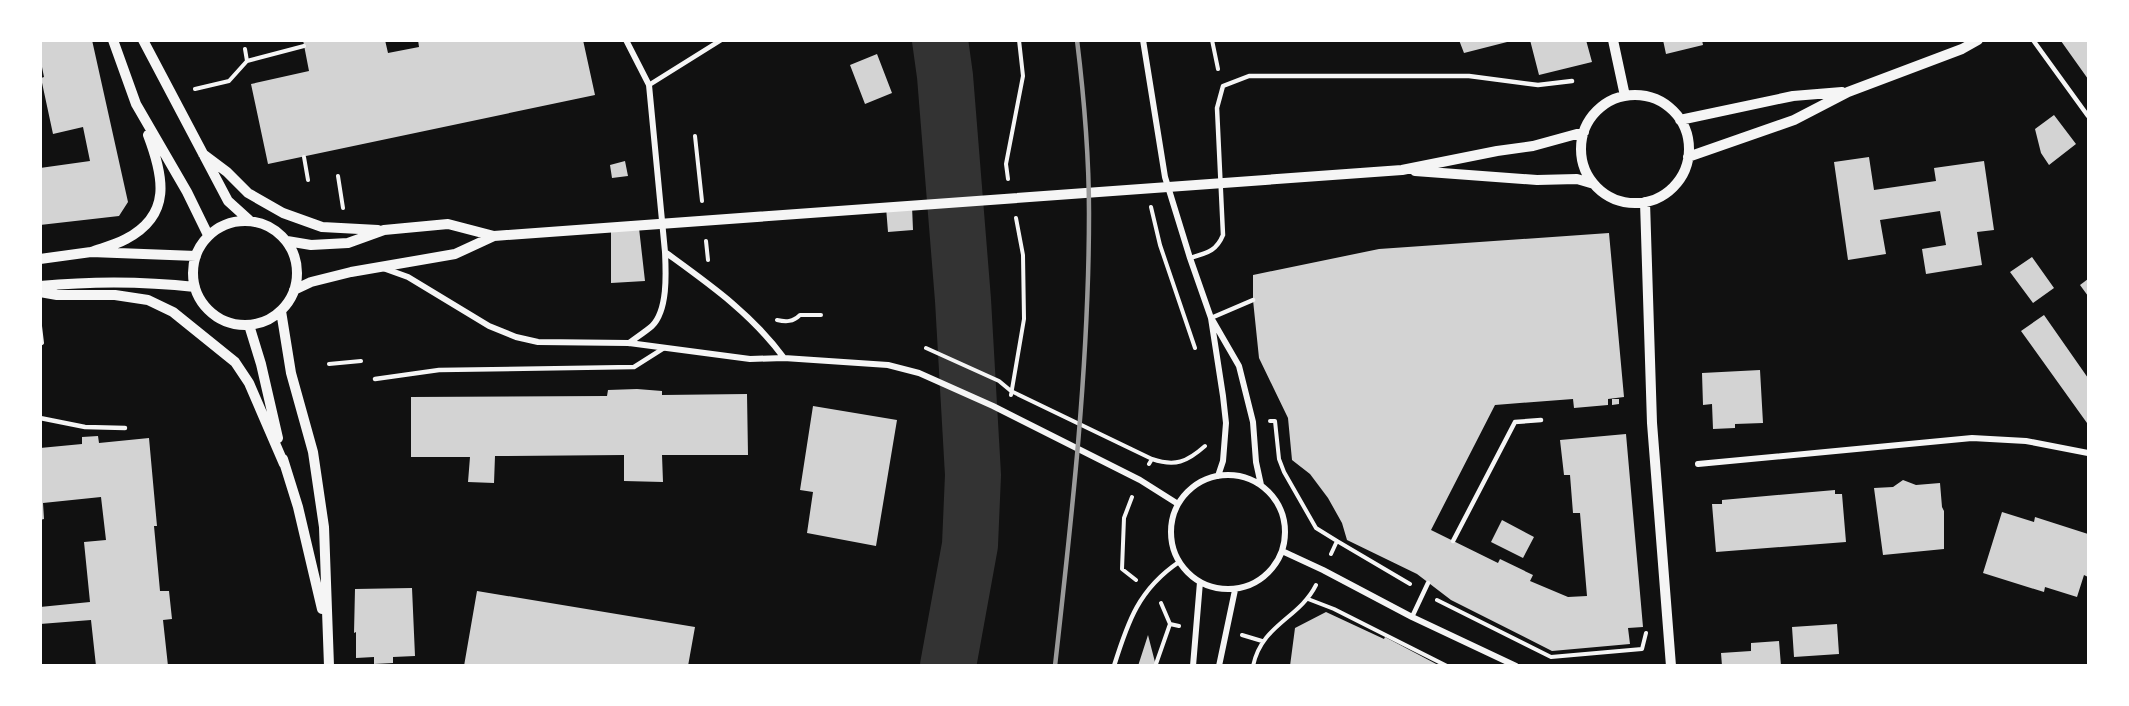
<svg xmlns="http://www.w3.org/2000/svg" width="2129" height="706" viewBox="0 0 2129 706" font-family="Inter,sans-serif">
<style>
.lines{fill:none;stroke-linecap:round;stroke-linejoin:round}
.river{stroke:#333;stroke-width:56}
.building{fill:#d3d3d3}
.path{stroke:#f5f5f5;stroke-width:4}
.service{stroke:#f5f5f5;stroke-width:4.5}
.minor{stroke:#f5f5f5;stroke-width:6}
.tertiary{stroke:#f5f5f5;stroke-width:10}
.rail{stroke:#9a9a9a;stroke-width:4.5}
</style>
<rect width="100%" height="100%" fill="#111"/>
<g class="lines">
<path class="river" d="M940,40L945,76L963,300L973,475L970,545L948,666"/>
</g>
<path class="building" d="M40,40H92L128,202L119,216L40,225V168L90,161L83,127L53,134L41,78L44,77L42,67L40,68Z
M303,40H385L388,53L419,47L418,40H583L595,95L268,164L251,84L309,71Z
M1459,40H1511V41L1464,53Z
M1530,40H1586L1592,62L1539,75Z
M1663,40H1702L1703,45L1666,54Z
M2063,40H2088V79L2061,41Z
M877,54L892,93L865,104L850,65Z
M2054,115L2076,144L2049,165L2041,153L2035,129Z
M1869,157L1874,190L1936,181L1934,168L1984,161L1994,230L1977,232L1982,265L1926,274L1922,249L1946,245L1940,211L1880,220L1886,254L1848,260L1834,162Z
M625,161L628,176L612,178L610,165Z
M912,206L913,230L888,232L886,207Z
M639,228L645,281L611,283V230Z
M1609,233L1624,397L1608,399V405L1574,408L1573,399L1495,405L1431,530L1498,563L1500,559L1533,575L1530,581L1568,597L1587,596L1580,513H1573L1570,475H1564L1560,440L1626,434L1643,627L1628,628L1630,644L1552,651L1451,600L1417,574L1347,540L1342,523L1328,498L1310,474L1292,460L1288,418L1259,358L1253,300V275L1379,249Z
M2032,257L2054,288L2033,303L2010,272Z
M2088,279V296L2080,285Z
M2044,315L2088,378V422L2087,423L2021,331Z
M1760,370L1763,423L1735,424V428L1713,429L1712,404L1703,405L1702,373Z
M637,389L662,391V395L747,394L748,455H662L663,482L624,481V455L495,456L494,483L468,482L470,457H411V397L607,396L608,390Z
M1612,399H1619V404L1612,405Z
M813,406L897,420L876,546L807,533L813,492L800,490Z
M98,436L99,443L149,438L157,526H154L160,591H169L172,619L163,620L168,666H96L91,620L40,624V607L90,602L84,542L106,540L101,497L43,503L44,519L40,520V448L82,444V437Z
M1903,480L1916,485L1940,483L1942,507L1944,511V549L1883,555L1874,488L1893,487Z
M1835,490V494H1842L1846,542L1716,552L1712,504H1722V500Z
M2002,512L2034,522L2035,517L2088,534V577L2084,575L2077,597L2045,587L2044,592L1983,573Z
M1502,520L1534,537L1523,558L1491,542Z
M412,588L415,656L393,657V663L374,664V657L356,658V632L354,633L355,589Z
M477,591L695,627L688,666H464Z
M1326,612L1384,639L1385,637L1440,666H1290L1295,628Z
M1837,624L1839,654L1794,657L1792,627Z
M1148,635L1156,666H1138Z
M1779,641L1781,666H1722L1721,653L1751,651V643Z"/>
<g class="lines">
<path class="path" d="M1212,40L1218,69
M247,61L304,46
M195,89L229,81L247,61L245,49
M695,136L702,201
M304,157L308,180
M338,176L343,208
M1008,179L1006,164L1023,76L1019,40
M1151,207L1160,245L1195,348
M706,241L708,260
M777,320C786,322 793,322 800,315H821
M40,326L42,343L40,344
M926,348L999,381L1011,391L1152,459
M329,364L361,361
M1011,395L1024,319L1023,255L1016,218
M1270,421H1275L1279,459L1284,472L1316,528L1337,541L1331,554
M1149,464L1152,459C1175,467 1187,462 1205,446
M1132,497L1124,518L1122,569L1136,580
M1337,541L1410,584
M1308,599L1334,609L1447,666
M1437,600L1551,657L1642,649L1646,633
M1161,603L1170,624L1179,626
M1242,635L1262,641
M1156,664L1170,624
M1253,666C1262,624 1299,619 1316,585"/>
<path class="service" d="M2033,40L2088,116
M649,85L721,40
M1190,258C1206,253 1216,252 1223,235L1217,108L1223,86L1249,76H1469L1538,85L1572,81
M1211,318L1253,300
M375,379L439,370L634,367L664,348
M40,418L85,427L125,428
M1453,541L1515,422L1541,420
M1412,617L1428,583
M1114,666C1128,621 1139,589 1179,562"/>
<path class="minor" d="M626,40L649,85L665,252C709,284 751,313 784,358
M1143,40L1165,177L1190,258L1211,318L1223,396L1226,423L1223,461L1218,476
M383,268L408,277L489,326L516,337L538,342L629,343L750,359L784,358L888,365L919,373L993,406L1140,480L1178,504
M1213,321L1239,366L1253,422L1256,462L1261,485
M629,343C637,337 645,332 652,326C668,310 666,273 665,252
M1698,464L1972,438L2026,441L2088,453
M1171 532a57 57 0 1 1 114 0a57 57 0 1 1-114 0Z
M1282,551L1323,570L1412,617L1516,666
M1193,666L1200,582
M1219,666L1235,590"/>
<path class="tertiary" d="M113,40L136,104L187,192L208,235
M143,40L228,201L249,220
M1613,40L1625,96
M1581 149a54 54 0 1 1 108 0a54 54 0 1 1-108 0Z
M1680,120L1793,96L1842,92
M203,154L227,172L248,193L283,213L322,227L378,230
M1688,157L1794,120L1848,92L1962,49L1978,40
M1415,171L1537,180L1577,179L1594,184
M1645,202L1652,423L1671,666
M193 273a52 52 0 1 1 104 0a52 52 0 1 1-104 0Z
M287,241L311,245L348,243L384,230L448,224L494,236L1402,170L1497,151L1533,146L1584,132
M91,252C102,248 115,245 126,239C172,215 164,177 148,135
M40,259L91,252L196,256
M40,286C92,281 143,281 195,287
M294,290L311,282L351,272L455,254L494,236
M40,292L57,295H115L148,300L173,312L235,362L249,383L284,464
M281,311L291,373L313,452L324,527L329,666
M249,325L261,364L278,438
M283,459L298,507L322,609"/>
<path class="rail" d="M1055,666C1072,515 1089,364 1089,213C1089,155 1084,97 1077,40"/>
</g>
<rect width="2129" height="706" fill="none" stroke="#ffffff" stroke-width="84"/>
</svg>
